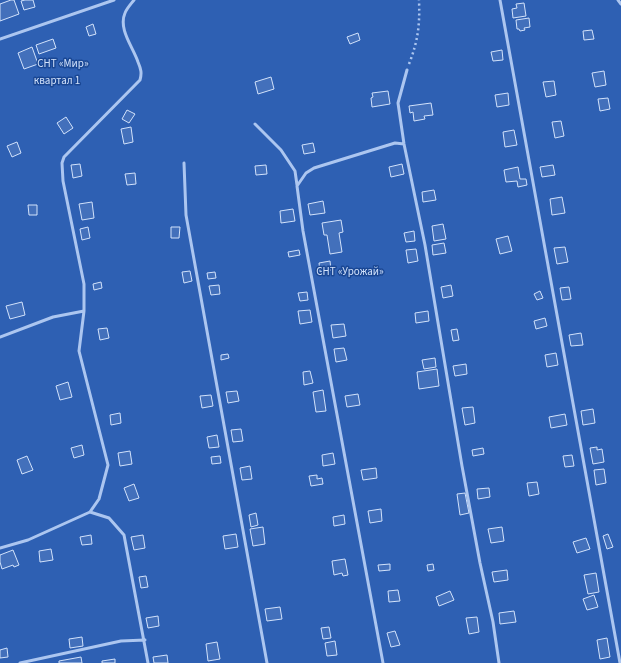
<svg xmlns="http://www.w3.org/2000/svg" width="621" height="663" viewBox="0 0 621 663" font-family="'Source Sans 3',sans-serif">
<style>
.green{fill:#2e60b3}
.building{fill:#4370bb;stroke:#d2e2fb}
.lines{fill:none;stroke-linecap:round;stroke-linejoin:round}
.path{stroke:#acc6f0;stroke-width:2.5;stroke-dasharray:2 3;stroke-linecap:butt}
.lane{stroke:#acc6f0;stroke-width:3}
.labels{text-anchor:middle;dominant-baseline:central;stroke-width:3;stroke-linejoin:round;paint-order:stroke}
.park-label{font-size:11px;fill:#d2e2fb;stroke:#1a4794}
</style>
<rect width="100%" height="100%" fill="#1a4794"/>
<path class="green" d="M0,0H621V663H0Z"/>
<path class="building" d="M11,0H14L19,14L0,21V4Z
M25,0H33L35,7L24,10L21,1Z
M524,3L526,16L513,18L512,9L517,8L516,4Z
M529,18L530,27L524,28L525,30L520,31L519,29H517L516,20Z
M93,24L96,34L89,36L86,27Z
M592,30L594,39L584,40L583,31Z
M358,33L360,40L350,44L347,37Z
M53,39L56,48L39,54L36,45Z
M32,47L38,64L24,69L18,53Z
M502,50L503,60L493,61L491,52Z
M604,71L606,85L595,87L592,73Z
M271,77L274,89L258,94L255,82Z
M554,81L556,95L546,97L543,82Z
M388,91L390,104L372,107L371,98L373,97L372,93Z
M508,93L509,105L497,107L495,95Z
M608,98L610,109L600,111L598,99Z
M431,103L433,115L424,116L425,119L414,121L413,112L410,113L409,106Z
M127,110L135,114L129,123L122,119Z
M66,117L73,128L64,134L57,123Z
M561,121L564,136L555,138L552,122Z
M131,127L133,142L124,144L121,129Z
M514,130L517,145L505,147L503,132Z
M17,142L21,153L12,157L7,146Z
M313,143L315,152L304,154L302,145Z
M80,164L82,176L73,178L71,165Z
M402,164L404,174L391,177L389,167Z
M266,165L267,174L256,175L255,166Z
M553,165L555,175L542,177L540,167Z
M518,167L520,179H526L527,185L518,187L517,181L506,182L504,170Z
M135,173L136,184L127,185L125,174Z
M434,190L436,200L423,202L422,192Z
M562,197L565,213L552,215L550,199Z
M323,201L325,213L310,215L308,204Z
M92,202L94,218L82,220L79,204Z
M28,205H37V215H29Z
M293,209L295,221L281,223L280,211Z
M341,220L343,232L339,233L342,252L330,254L327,235H324L322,223Z
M443,224L446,239L434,241L432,226Z
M88,227L90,238L82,240L80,229Z
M171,227H180L179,238H171Z
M414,231L415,241L406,242L404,233Z
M508,236L512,251L500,254L496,239Z
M444,243L446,253L433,255L432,245Z
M565,247L568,262L557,264L554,248Z
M416,249L418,261L408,263L406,250Z
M299,250L300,255L289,257L288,252Z
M330,261L331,270L320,272L319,263Z
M190,271L192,281L184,283L182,272Z
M215,272L216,278L208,279L207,273Z
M101,282L102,288L94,290L93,284Z
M219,285L220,294L211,295L209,286Z
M451,285L453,296L443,298L441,287Z
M569,287L571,299L562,300L560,288Z
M540,291L543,298L537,300L534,294Z
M307,292L308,300L300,301L298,293Z
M22,302L25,315L10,319L6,306Z
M310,310L312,322L300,324L298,311Z
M428,311L429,321L416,323L415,313Z
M545,318L547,326L536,329L534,321Z
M344,324L346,336L333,338L331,325Z
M107,328L109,338L100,340L98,329Z
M457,329L459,340L453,341L451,330Z
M581,333L583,345L571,346L569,335Z
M344,348L347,360L336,362L334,349Z
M556,353L558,365L547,367L545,355Z
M228,354L229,358L221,360V355Z
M435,358L436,367L424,369L422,360Z
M466,364L467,374L455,376L453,366Z
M437,369L439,386L419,389L417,372Z
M310,371L313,383L304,385L303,372Z
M68,382L72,397L60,400L56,386Z
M323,390L326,411L316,412L313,392Z
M237,391L239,401L228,403L226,392Z
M358,394L360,405L347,407L345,396Z
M211,395L213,406L202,408L200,396Z
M473,407L475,423L465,425L462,408Z
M593,409L595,423L583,425L581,411Z
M120,413L121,423L111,425L110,415Z
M565,414L567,425L551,428L549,417Z
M241,429L243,441L233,442L231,430Z
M217,435L219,447L209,448L207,437Z
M82,445L84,455L74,458L71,448Z
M597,447V450L602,449L604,462L593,464L590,448Z
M483,448L484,454L473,456L472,450Z
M130,451L132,464L120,466L118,453Z
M333,453L335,464L323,466L322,455Z
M572,455L574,466L565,467L563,456Z
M27,456L33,470L22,474L17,460Z
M220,456L221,463L212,464L211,457Z
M250,466L252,479L242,480L240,468Z
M376,468L377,478L363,480L361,470Z
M604,469L606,483L596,485L594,470Z
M317,475V479L322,478L323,484L311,486L309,476Z
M537,482L539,494L529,496L527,483Z
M134,484L139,498L129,501L124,488Z
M489,488L490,497L478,499L477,489Z
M465,493L469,513L460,515L457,494Z
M381,509L382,521L370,523L368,511Z
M256,513L258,525L251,527L249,515Z
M344,515L345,524L334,526L333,517Z
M263,527L265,544L253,546L250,529Z
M502,527L504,541L491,543L488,529Z
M236,534L238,547L225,549L223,536Z
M608,534L613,547L607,549L603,536Z
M91,535L92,544L82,545L80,537Z
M143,535L145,548L134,550L131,537Z
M586,538L590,549L577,553L573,542Z
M51,549L53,560L40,562L39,551Z
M13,550L19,565L14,567L13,565L2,569L0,562V555Z
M345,559L348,575L343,576L342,573L334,575L332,561Z
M390,564V570L379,571L378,565Z
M433,564L434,570L428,571L427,565Z
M507,570L508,580L494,582L492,572Z
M596,573L599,592L588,594L584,575Z
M146,576L148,587L141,588L139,577Z
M398,590L400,601L389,602L388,591Z
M450,591L454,600L439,606L436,597Z
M594,595L598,607L587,610L583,599Z
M280,607L282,619L267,621L265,609Z
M514,611L516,622L500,624L499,613Z
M158,616L159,626L148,628L146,618Z
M477,617L479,632L469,634L466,618Z
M329,627L331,638L323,639L321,628Z
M395,631L400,645L391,647L387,633Z
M82,637L83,646L70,648L69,639Z
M607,638L610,657L600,659L597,640Z
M335,641L337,655L327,656L325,643Z
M217,642L220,659L208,661L206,644Z
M7,648L8,657L0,658V650Z
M167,655L168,663H154L153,657Z
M81,657L82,663H59V661Z
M115,659V663H102V661Z"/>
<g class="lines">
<path class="path" d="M409,64C418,41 420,25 419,0"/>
<path class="lane" d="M500,0L620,663
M618,0L621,4
M0,39L114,0
M407,70L398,103L404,144L425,245L462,466L480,563L493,622L499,663
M255,124L281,150L295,171L297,185
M184,163L186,215L267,663
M0,337L53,317L84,311
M90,512L99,499L108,465L79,351L84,311V284L63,181L62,163L64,157L140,80C142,73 141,69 138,62C133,47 118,29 125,13C127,8 131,4 134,0
M0,548L28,540L90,512L109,518L124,535L148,663
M20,663L121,641L145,640
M383,663L303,231L297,186L306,173L314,168L395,143L404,144"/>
</g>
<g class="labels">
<g class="park-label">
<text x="63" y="63">СНТ «Мир»</text>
<text x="57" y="80">квартал 1</text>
<text x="350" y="271">СНТ «Урожай»</text>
</g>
</g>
</svg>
